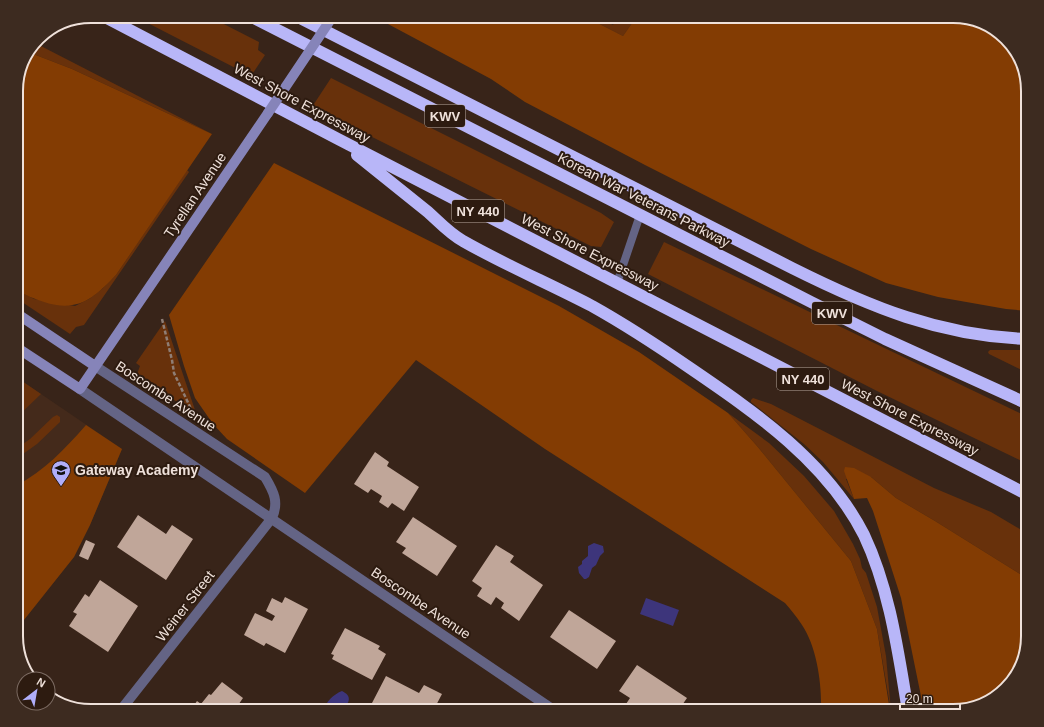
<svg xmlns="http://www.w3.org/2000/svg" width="1044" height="727" viewBox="0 0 1044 727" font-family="Helvetica,sans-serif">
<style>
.built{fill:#442a1b}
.green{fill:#68310b}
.forest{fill:#833c03}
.water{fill:#3d357b}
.building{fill:#c0a699}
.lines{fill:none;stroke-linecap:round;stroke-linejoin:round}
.path{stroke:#8f7e75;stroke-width:2.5;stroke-dasharray:4 2;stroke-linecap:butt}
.lane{stroke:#646485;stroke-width:8}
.street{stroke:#646485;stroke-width:10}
.secondary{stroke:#8684b9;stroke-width:10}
.highway{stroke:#b8b6f8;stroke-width:12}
.secondary-bridge{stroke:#8684b9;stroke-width:10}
.labels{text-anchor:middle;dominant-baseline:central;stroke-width:4;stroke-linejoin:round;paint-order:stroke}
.shield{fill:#2d1b10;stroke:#b5a69d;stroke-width:1}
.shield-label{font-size:13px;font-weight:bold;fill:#efe1da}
.street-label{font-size:14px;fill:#efe1da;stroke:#2d1b10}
.poi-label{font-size:14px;font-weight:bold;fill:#efe1da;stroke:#2d1b10;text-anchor:start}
.rim{fill:none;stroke:#efe1da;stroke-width:2}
</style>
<rect width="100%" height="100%" fill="#382419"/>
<path class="built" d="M584,16H637L623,36Z
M16,377L122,449L90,525L74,557L16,630Z"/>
<path class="green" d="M134,16H208L259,42L258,50L265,55L251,76Z
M584,16H596L613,25L618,16H637L623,36Z
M35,43L212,134L72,69L28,52Z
M331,78L601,213L614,222L601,247L591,246L312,107Z
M187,170L189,172L84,325L76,327L70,334L16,298V289L34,299L75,306L89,299L102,289L116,275Z
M664,242L1028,417V464L877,391L648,274Z
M165,321L197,416L137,374L140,366L136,363Z
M990,350H1028V373L989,354L988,352Z
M16,377L41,394L16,418Z
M753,398L771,404L934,488L991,512L1028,534V579L935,521L896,498L871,477L846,479L854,499L823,462L804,444L751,402V400Z
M728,413L769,443L804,476L834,511L853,544L860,559L862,568L866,573L877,607L886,656L891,711L877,629L851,561L757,446Z
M57,415L60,417V422L37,444L16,459V449L30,439L53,417Z"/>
<path class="forest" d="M373,16H584L623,36L637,16H953L998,31L1020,58L1028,91V311L1006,309L938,297L886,283L811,249L645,165L525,102L491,79Z
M28,52L72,69L212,134L116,275C94,298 78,313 44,302C34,299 25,295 16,289V86L24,58Z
M274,163L559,306L639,352L728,413L757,446L851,561L877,629L890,711H821C822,685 817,647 802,625C797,617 791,610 785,603L545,449L416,360L305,493L227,439L213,424L195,398L184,366L169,315Z
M86,425L122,449L90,525L74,557L16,630V486C45,470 64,450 86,425Z
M845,467L854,468L871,477L896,498L935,521L1028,579V636L1013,681L986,703L953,711H924L901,598L873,511L867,498L854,499L844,471Z"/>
<path class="water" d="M594,543L603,546L604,552L600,556L596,565L592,568L589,577L586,579H584L579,573L578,567L582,564V561L588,556V546Z
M646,598L679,610L673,626L640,614Z
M342,691C354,697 348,704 341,711H324C325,702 334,694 342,691Z"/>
<path class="building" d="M375,452L389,462L387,466L419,487L404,511L392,503L388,508L379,502L382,496L371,489L368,493L354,484Z
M138,515L166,534L172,525L193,539L166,580L117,547Z
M413,517L457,546L437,576L402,553L406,548L396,542Z
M86,540L95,544L88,560L79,556Z
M496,545L514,556L510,562L543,585L519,621L501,608L504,603L496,597L491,605L477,596L482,588L472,581Z
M100,580L138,606L108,652L69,626L77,614L73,612L85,594L89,597Z
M285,597L308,609L285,653L266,643L264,646L244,635L255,613L272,621L275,616L266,611L272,598L282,603Z
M569,610L616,641L597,669L550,637Z
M345,628L380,646L378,649L386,654L372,680L332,659L334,655L331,654Z
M637,665L687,698L678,711H648L642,707L639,711H636L626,704L630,698L619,691Z
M386,676L419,693L424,685L442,694L433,711H388L372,703Z
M222,682L243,698L234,711H190L197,701L201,704L209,694L211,695Z
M48,688L64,699L63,701L48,696Z"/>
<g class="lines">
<path class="path" d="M162,319L172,360L174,373L192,411"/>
<path class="lane" d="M617,283L640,215"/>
<path class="street" d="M95,366L265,477C274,492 279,502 272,518L120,711
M80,389L555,711"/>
<path class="secondary" d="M16,313L95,366
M16,347L80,389L268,113"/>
<path class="highway" d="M103,16L338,139L1028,495
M250,16L811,302L885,339L1028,404
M296,16L792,268C870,307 940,336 1028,339
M357,155C381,174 404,193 428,212C439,222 450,234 463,241C505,265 550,284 592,306C626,325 658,346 690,368C756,413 827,462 864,535C890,590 898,652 908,711"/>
<path class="secondary-bridge" d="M268,113L333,16"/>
</g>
<defs>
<g id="school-pin" transform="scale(1)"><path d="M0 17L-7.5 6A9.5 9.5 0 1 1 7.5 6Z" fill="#b0aefa" stroke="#2d1b10"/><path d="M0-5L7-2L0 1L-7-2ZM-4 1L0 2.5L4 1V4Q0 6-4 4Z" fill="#111"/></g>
</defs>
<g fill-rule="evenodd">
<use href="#school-pin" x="61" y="470"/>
</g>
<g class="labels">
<g class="shield">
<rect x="425" y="105" width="40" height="22" rx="3"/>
<rect x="452" y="200" width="52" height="22" rx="3"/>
<rect x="812" y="302" width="40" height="22" rx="3"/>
<rect x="777" y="368" width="52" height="22" rx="3"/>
</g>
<g class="shield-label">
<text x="445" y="116">KWV</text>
<text x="478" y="211">NY 440</text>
<text x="832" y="313">KWV</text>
<text x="803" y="379">NY 440</text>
</g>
<g class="street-label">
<text transform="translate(302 103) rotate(28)">West Shore Expressway</text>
<text transform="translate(195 195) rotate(-56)">Tyrellan Avenue</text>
<text transform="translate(644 200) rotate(27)">Korean War Veterans Parkway</text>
<text transform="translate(590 252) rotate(27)">West Shore Expressway</text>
<text transform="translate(166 396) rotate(33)">Boscombe Avenue</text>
<text transform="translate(910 417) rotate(27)">West Shore Expressway</text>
<text transform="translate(421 603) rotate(34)">Boscombe Avenue</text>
<text transform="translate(185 606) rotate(-52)">Weiner Street</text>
</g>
<g class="poi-label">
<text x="75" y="470">Gateway Academy</text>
</g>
</g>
<path d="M0 0H1044V727H0ZM91 23H953A68 68 0 0 1 1021 91V636A68 68 0 0 1 953 704H91A68 68 0 0 1 23 636V91A68 68 0 0 1 91 23Z" fill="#3d2b20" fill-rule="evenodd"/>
<path class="rim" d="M91 23H953A68 68 0 0 1 1021 91V636A68 68 0 0 1 953 704H91A68 68 0 0 1 23 636V91A68 68 0 0 1 91 23Z"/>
<g transform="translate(36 691) rotate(31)"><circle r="19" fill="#2d1b10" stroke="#7b6a61"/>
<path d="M0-3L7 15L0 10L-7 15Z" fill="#b0aefa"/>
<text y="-6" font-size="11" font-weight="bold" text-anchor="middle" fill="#efe1da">N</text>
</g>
<path d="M900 703v6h60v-6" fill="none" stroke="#efe1da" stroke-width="2"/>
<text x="906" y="703" font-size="12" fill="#efe1da" stroke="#2d1b10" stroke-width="3" paint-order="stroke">20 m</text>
</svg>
